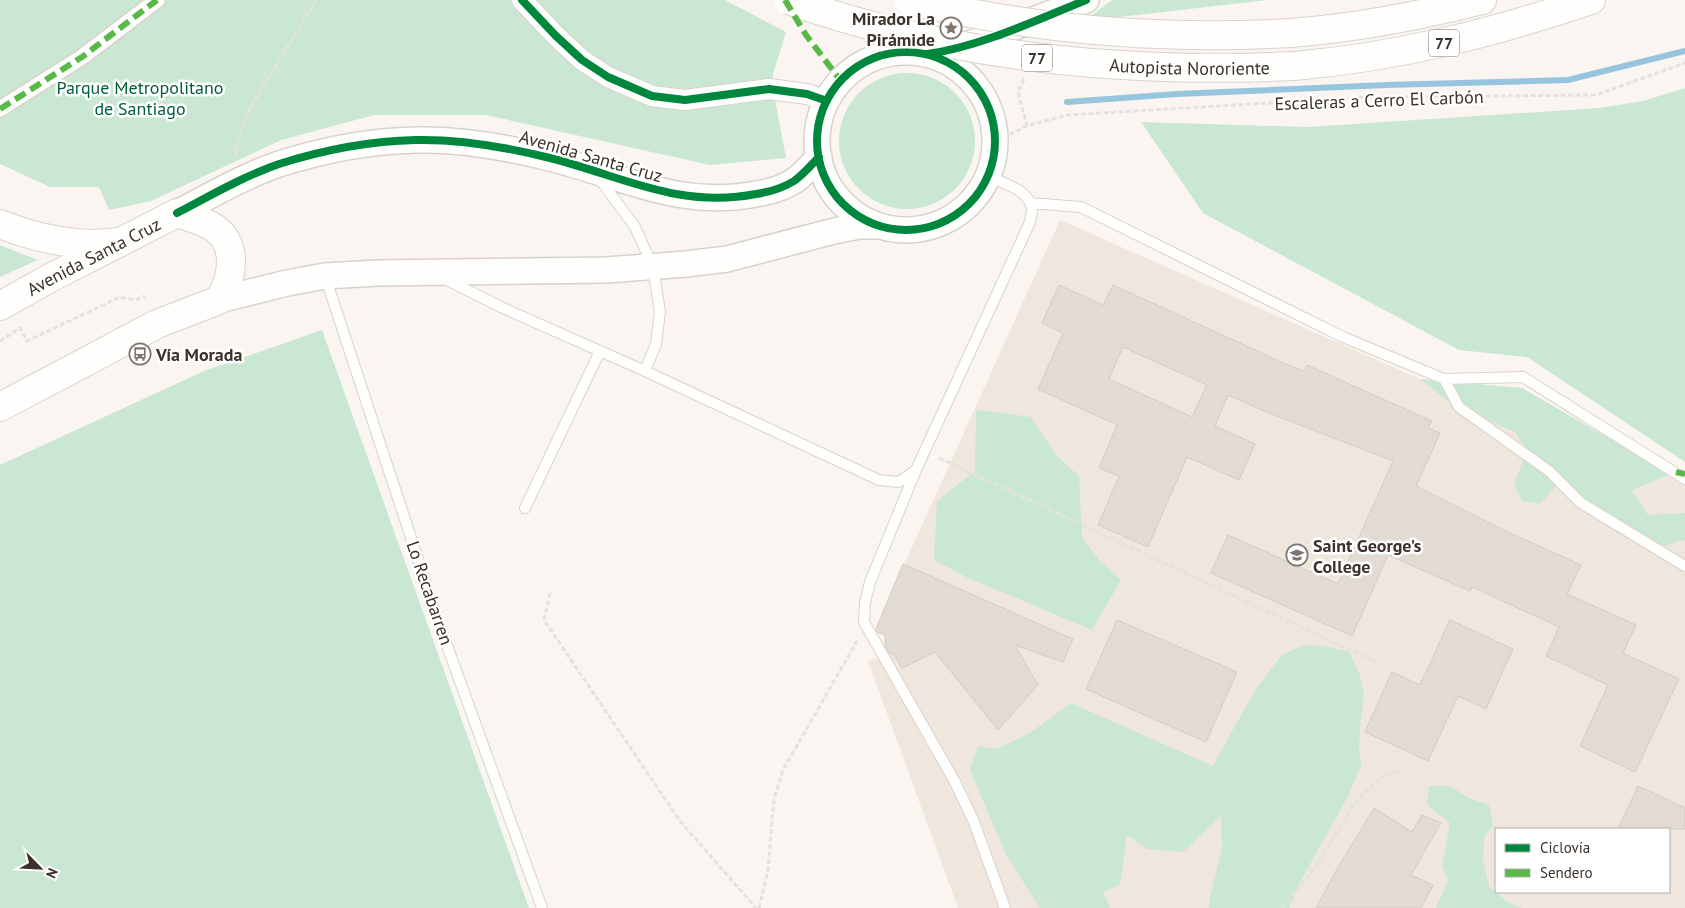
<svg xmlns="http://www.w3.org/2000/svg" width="1685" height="908" viewBox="0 0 1685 908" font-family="'PT Sans',sans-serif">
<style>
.built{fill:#efe6dd;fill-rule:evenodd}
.green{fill:#cae7d3}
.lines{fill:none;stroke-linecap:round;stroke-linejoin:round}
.stream{stroke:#96c5dd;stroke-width:6}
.building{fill:#e2dbd4;stroke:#d2cbc5;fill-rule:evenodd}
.service-casing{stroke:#d9d2cb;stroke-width:12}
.pedestrian-casing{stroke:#d9d2cb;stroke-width:18}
.minor-casing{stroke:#d9d2cb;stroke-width:22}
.tertiary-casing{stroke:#d9d2cb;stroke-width:28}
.secondary-casing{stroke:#d9d2cb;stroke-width:30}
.primary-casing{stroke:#d9d2cb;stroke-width:30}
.motorway-casing{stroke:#d9d2cb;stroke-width:30}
.path{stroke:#e4e2e1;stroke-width:3;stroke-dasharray:5 2.5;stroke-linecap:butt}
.service{stroke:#fefefd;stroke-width:10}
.pedestrian{stroke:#fefefd;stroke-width:15}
.minor{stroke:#fefefd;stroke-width:20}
.tertiary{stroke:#fefefd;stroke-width:25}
.secondary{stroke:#fefefd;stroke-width:28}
.primary{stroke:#fefefd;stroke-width:28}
.motorway{stroke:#fefefd;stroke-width:28}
.motorway-bridge-casing{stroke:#d9d2cb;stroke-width:30;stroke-linecap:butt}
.motorway-bridge{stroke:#fefefd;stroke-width:28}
.quiet{stroke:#58b947;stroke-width:6;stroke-dasharray:12 6;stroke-linecap:butt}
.cycleway-casing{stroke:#fff;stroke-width:11}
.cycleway{stroke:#00873e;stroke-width:8}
.labels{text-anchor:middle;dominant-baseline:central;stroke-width:5;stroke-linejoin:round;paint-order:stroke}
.shield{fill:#fff;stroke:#767069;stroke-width:1}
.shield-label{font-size:16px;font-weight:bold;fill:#3c3229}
.poi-label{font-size:18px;font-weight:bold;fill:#3c3229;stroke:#fff;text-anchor:start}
.street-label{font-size:18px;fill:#3c3229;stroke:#fff}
.park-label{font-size:18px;fill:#005d3c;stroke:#fff}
</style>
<rect width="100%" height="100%" fill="#faf5f0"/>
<path class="built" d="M1060,220L1420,379L1522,388L1685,484V908H958L868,661L926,645L877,625ZM1496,829H1669V892H1496Z"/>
<path class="green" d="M0,0H725L786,32L773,74L775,100L786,158L710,165L486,115H374L281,140L151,201L109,210L99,187H50L0,164Z
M1112,0H1268L1084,21Z
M839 141a68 68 0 1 1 136 0a68 68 0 1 1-136 0Z
M1685,88V462L1527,357L1459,350L1203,213L1141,122L1309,127L1599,108L1643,101Z
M0,245L38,260L0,277Z
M322,330L529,908H0V465L204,371Z
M1420,379L1522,388L1671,474L1632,490L1648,515L1685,513V541L1680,540L1666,546L1618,534L1600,515L1559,482L1540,504L1522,501L1514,484L1527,450L1515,432L1456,407Z
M976,410L1031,417L1057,456L1079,476L1082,537L1099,560L1121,580L1092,630L966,577L934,560L937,501L975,471Z
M1304,645L1325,646L1349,652L1360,675L1364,693L1360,727L1359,746L1361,766L1346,800L1301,880L1289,908H1209V903L1222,847L1221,816L1183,852L1147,849L1127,835L1120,885L1103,892L1110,908H1040L1006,855L970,770L978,746L996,749L1030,733L1071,703L1213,766L1255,690L1282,655Z
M1429,786H1450L1469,798L1489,805L1493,826L1484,837L1483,861L1489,887L1509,903L1522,908H1436L1448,881L1442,866L1450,823L1427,805Z"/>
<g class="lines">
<path class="stream" d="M1067,102L1177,94L1386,85L1568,80L1685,51"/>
</g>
<path class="building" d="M1059,285L1103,305L1113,285L1288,365L1304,371L1307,365L1432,421L1428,428L1440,433L1416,486L1499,528L1581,565L1567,594L1636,625L1623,653L1679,679L1635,772L1580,746L1608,685L1546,656L1559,627L1472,587L1470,591L1388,555L1352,636L1211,573L1228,535L1338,584L1393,461L1264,411L1228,395L1215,426L1255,444L1239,480L1187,457L1148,547L1098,525L1119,476L1099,468L1117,425L1038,389L1063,333L1042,323ZM1123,347L1207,385L1192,417L1109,379Z
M903,564L1073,639L1063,662L1015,645L1038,685L998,730L935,652L902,668L894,654H890L885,646V635L877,632L876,629Z
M1117,620L1237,672L1206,742L1086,689Z
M1450,620L1513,649L1486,709L1458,696L1428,761L1365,732L1392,672L1420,685Z
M1638,786L1685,808V829H1618Z
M1374,808L1412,832L1422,815L1441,823L1411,875L1433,885L1421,908H1316L1337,869Z"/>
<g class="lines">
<g class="service-casing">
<path id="service" d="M599,178L635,227L653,267L660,312L656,344L645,371
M1030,203L1081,207L1343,337L1444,379L1523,377L1685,479
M325,276L440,626L542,908
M443,278L503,308L645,371L879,480L899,482L916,470L1030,222C1030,218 1032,213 1032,210C1031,190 1002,183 988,176
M1444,379L1459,407L1549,471L1581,503L1685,566
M916,470L870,582L865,603L864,622L955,782L974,822L1005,908
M525,508L600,351"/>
</g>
<g class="pedestrian-casing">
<path id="pedestrian" d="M0,109L82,57L157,0"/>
</g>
<g class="minor-casing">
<path id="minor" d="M522,0L556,36L582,60L608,77L652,96L685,100L769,89L807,94L827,101"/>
</g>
<g class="tertiary-casing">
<path id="tertiary" d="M959,48L1086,0
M817 141a89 89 0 1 1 178 0a89 89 0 1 1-178 0Z
M177,213C210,196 244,176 279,164C323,150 370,141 416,140C461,139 506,147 550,158C622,176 679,209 756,194C769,192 783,188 794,181C804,174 811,165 819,157
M219,300L287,283L325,276L378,273L606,270L686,264L727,259L834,231L859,226H879"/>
</g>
<g class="secondary-casing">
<g id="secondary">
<path id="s1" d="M0,306L50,278L177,213C189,217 202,220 213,227C239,244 233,278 219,300L157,324L0,407"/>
</g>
</g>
<g class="primary-casing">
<path id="primary" d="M0,305L2,304"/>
</g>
<g class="motorway-casing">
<path id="motorway" d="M1291,33C1356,28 1419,16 1482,0
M1294,66C1397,57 1493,33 1591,0
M0,224C25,234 50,241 76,243C91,245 106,243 120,242"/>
</g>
<path class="path" d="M1024,79L1018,92L1027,126
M996,141L1027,126L1068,115L1368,97L1596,95L1685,63
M235,156L239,135L250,108L316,0
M0,341L20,328L27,341L120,297L135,300L145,296
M939,458L1376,662
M550,593L544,620L680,821L756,908
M759,908L768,870L774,799L783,770L857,641
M1282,908L1319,862L1355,803L1382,776L1399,772"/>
<use href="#service" class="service"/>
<use href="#pedestrian" class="pedestrian"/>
<use href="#minor" class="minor"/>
<use href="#tertiary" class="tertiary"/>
<use href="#secondary" class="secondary"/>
<use href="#primary" class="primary"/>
<use href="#motorway" class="motorway"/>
<g class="motorway-bridge-casing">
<g id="motorway-bridge">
<path id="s2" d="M788,0C950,57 1122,74 1294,66"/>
<path d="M908,0C1034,30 1162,40 1291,33"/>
</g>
</g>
<use href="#motorway-bridge" class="motorway-bridge"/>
<path class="quiet" d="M785,0L806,35L841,81
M0,109L82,57L157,0
M1676,472L1685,474"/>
<g class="cycleway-casing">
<path id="cycleway" d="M522,0L556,36L582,60L608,77L652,96L685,100L769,89L807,94L827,101
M817 141a89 89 0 1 1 178 0a89 89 0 1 1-178 0Z
M927,54C979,47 1037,20 1086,0
M177,213C210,196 244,176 279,164C323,150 370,141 416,140C461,139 506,147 550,158C622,176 679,209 756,194C769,192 783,188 794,181C804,174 811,165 819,157"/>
</g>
<use href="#cycleway" class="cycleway"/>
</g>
<defs>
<g id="sight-ring" transform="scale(1.125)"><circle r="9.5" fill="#fff" stroke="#7e766f" stroke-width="1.5"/><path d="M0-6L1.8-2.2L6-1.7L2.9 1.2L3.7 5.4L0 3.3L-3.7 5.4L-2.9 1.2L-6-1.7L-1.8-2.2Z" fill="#7e766f"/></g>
<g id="bus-ring" transform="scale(1.125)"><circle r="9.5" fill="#fff" stroke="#7e766f" stroke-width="1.5"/><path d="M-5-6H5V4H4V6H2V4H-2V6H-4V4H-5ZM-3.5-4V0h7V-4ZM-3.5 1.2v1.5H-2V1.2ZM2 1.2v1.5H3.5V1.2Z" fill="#7e766f"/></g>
<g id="school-ring" transform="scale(1.125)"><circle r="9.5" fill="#fff" stroke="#7e766f" stroke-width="1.5"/><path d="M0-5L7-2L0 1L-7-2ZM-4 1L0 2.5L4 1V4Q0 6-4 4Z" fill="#7e766f"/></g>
</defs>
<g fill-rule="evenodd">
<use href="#sight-ring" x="951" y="28"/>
<use href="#bus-ring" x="140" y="354"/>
<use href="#school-ring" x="1297" y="555"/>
</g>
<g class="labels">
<g class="shield">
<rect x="1429" y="29.5" width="30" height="27" rx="4"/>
<rect x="1022" y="44.5" width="30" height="27" rx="4"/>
</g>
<g class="shield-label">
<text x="1444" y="43">77</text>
<text x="1037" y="58">77</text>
</g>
<g class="poi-label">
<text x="935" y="18" text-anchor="end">Mirador La<tspan x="935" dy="21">Pirámide</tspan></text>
<text x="156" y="354">Vía Morada</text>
<text x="1313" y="545">Saint George's<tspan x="1313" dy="21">College</tspan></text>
</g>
<g class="street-label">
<text stroke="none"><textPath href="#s2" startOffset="409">Autopista Nororiente</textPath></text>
<text transform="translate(1379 100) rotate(-2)">Escaleras a Cerro El Carbón</text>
<text transform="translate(591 156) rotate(16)">Avenida Santa Cruz</text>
<text stroke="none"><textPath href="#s1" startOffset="106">Avenida Santa Cruz</textPath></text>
<text transform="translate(430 593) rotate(71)">Lo Recabarren</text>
</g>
<g class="park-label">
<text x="140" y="87">Parque Metropolitano<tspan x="140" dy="21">de Santiago</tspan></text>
</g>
</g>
<rect x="1495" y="828" width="175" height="65" fill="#ffffff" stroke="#b1ada9"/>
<rect x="1505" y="844" width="25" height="8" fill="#00873e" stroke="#b1ada9"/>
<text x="1540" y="853" font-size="15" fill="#3c3229">Ciclovía</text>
<rect x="1505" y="869" width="25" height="8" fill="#58b947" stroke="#b1ada9"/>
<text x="1540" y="878" font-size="15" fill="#3c3229">Sendero</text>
<g transform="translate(40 868) rotate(114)" stroke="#ffffff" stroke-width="4" paint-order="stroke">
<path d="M0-4L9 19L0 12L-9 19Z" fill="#3c3229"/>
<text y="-8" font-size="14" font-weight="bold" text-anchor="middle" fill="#3c3229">N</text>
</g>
</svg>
